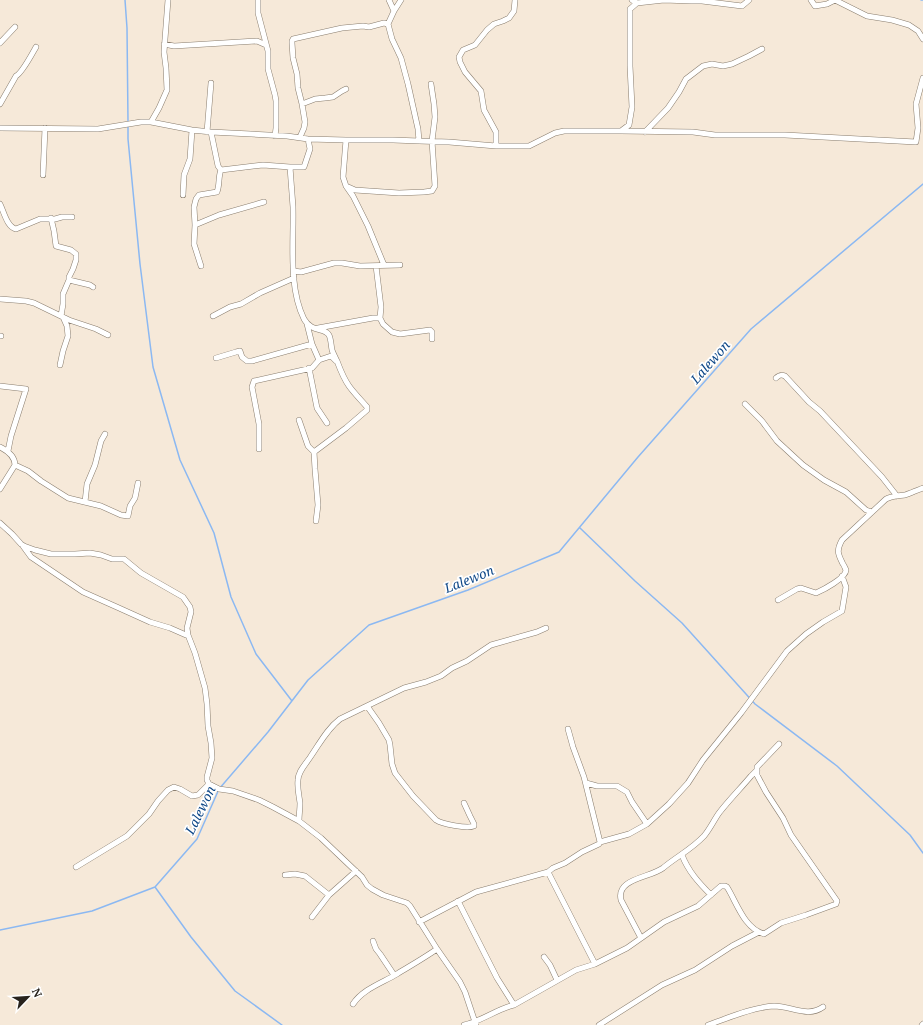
<svg xmlns="http://www.w3.org/2000/svg" width="923" height="1025" viewBox="0 0 923 1025" font-family="'Noto Serif',serif">
<style>
.lines{fill:none;stroke-linecap:round;stroke-linejoin:round}
.stream{stroke:#8bb8f2;stroke-width:1.5}
.minor-casing{stroke:#897d6e;stroke-width:6}
.minor{stroke:#fff;stroke-width:5}
.labels{text-anchor:middle;dominant-baseline:central;stroke-width:3.5;stroke-linejoin:round;paint-order:stroke}
.water-label{font-size:13px;font-style:italic;fill:#0e4787;stroke:#fff}
</style>
<rect width="100%" height="100%" fill="#f6e9d9"/>
<g class="lines">
<path class="stream" d="M125,0L127,28L128,122
M921,0H923
M128,126V139L140,264L153,367L180,460L214,533L231,597L256,654L292,701
M580,528L635,581L682,623L755,704L837,766L910,835L923,853
M155,887L191,937L235,991L282,1025
M0,930L92,911L155,887L197,839L219,789L268,732L308,680L369,625L468,590L559,552L638,457L751,329L923,184"/>
<g class="minor-casing">
<path id="minor" d="M258,0V13L268,51V69L275,95L276,101V128L275,136
M389,0L394,11L388,24L392,39L401,58L408,84L418,129L419,141
M811,0L815,6L827,4L835,0L867,16L892,20L909,25L918,31L923,39
M691,1H702L742,6L749,0
M637,3L664,0L691,1L693,0
M394,11L401,0
M0,43L15,27
M164,44L174,46L257,41L266,45
M0,104L16,76C22,73 32,54 36,47
M302,104L315,99L325,98L333,97L342,91L346,89
M151,122L159,108L167,90L166,68L164,52L168,0
M0,128L98,129L141,122H151L192,130L211,132L287,136L308,139L346,140H393L419,141L449,142L496,146H529L555,133L564,131H621L629,125L632,107L630,66V9L637,3L632,0
M621,131L693,132L715,135H785L916,142L918,128L916,104L923,78
M207,132L211,83
M211,132L218,166L221,170L263,165L290,167
M645,132L668,108L679,92L686,79L703,66L712,64L723,66L732,64L749,56L762,49
M300,137L304,128L305,122L302,104L298,88L297,74L293,58L292,43V41L293,39L342,28L363,26L369,27L384,23L388,24
M346,140L343,177L346,186L353,196L368,226L384,265
M496,146V132L484,110L481,91L465,72L460,62L459,57L463,50L475,45L487,30L494,24L503,21L509,18L514,11L515,0
M43,175L45,128
M346,186L355,190L399,193L424,192L432,191L435,186L432,141L435,117L434,104L431,84
M183,195L184,175L190,159L192,130
M0,204C4,212 7,227 16,229L40,219H55L62,217H72
M51,218L54,231L56,246L71,250L76,254V260L73,269L69,277V280L63,294V304L61,316
M195,225L219,215L264,202
M201,266L194,244L195,225L194,207L196,199L199,195L217,192C220,184 218,177 221,170
M376,266L381,307L380,318L383,324L392,332L400,334L430,330L432,332V339
M294,271L301,272L334,263H342L360,266L400,265
M69,280L90,285L93,287
M0,299L26,301L34,303L69,320L96,329L108,335
M213,316L230,307L241,304L260,293L294,278
M318,328L373,318H380
M0,336H1
M312,344L319,360
M216,358L236,352L240,351L242,357L247,361H252L312,344L307,324
M60,365L63,351L68,336L67,326L63,317
M309,368L317,408L327,423
M776,378C779,375 781,374 785,376L809,402L820,411L882,477L897,496
M0,386L26,389L11,436L8,451
M745,404L762,421L777,441L803,465L824,480L846,492L866,510L872,512
M299,420L308,446L314,452L346,428L367,410V407C361,400 354,393 349,386C344,379 340,369 337,361C335,357 333,353 332,350C331,345 331,339 329,335C324,327 312,333 304,319C288,287 294,241 293,207C292,193 291,180 290,167H304L310,149L308,139
M0,447C8,451 15,456 15,465L0,489
M259,449V424L252,387L254,381L312,368L319,360L331,356L336,361
M314,452L315,469L318,505L316,521
M15,465L28,471L41,481L68,498L101,506L121,515L128,516L130,506L135,498L138,483
M85,502L87,484L95,465L101,441L105,434
M0,523L12,534L21,544L24,546L35,550L51,554H75L90,553L101,555L112,559H124L141,573L183,597L190,607L191,612L187,628L188,635L195,653L205,688L207,704L208,726L211,743L212,758L207,777V780L209,784L219,789L233,791L259,800L273,807L299,821L321,838L362,877L367,885L372,889L383,895L407,903L410,906L437,949L460,982L465,992L476,1025
M23,546L31,557L83,592L119,608L150,622L170,628L186,635H188
M778,600L797,589L801,588L816,593C823,590 846,578 846,570C845,568 844,565 843,564C838,554 836,551 842,540L886,499C892,496 898,496 905,495C911,493 917,490 923,488
M367,706L379,723L389,740L390,745L392,764L395,773L413,796L436,820C442,824 467,829 474,826V824L470,816L464,803
M568,729L573,747L584,777L600,842
M586,783L597,786H617L627,792L632,802L647,824
M299,821C299,815 300,809 300,803C299,795 297,788 298,780C298,771 306,764 311,756C320,743 327,729 340,719L404,688L426,682L441,676L452,668L467,661L491,645L537,632L546,628
M682,855C688,871 699,883 711,895
M76,867L127,836L149,814L158,801L168,790L174,787L180,789L192,796L198,795L209,784
M548,872L595,964
M285,875L295,874L305,876L329,895
M458,901L497,978L514,1005
M312,917L329,895L356,871
M419,922L476,892L548,872L553,868L565,863L582,852L599,844L600,842L629,834L647,824L669,804L688,783L703,760L741,713L787,651L806,634L823,622L842,611L846,587L842,576
M641,938L621,900C616,878 650,878 663,868C676,857 692,849 704,836C710,829 714,820 719,813C729,800 741,788 751,776L757,770
M373,941L376,949L380,954L394,975
M544,957L550,965L557,980
M353,1004C363,989 382,983 397,974C410,966 424,958 437,949
M464,1025C482,1021 497,1009 514,1005L576,970L595,964L627,948L664,922L698,906L721,886H725L727,887C737,903 744,928 764,934L781,923L806,915L836,904L837,901L791,835L783,818L766,792L757,775V767L779,744
M599,1025L662,985L695,970L732,946L759,932
M708,1025C728,1018 754,1007 774,1006C791,1006 808,1018 823,1007
M922,1025L923,1024"/>
</g>
<use href="#minor" class="minor"/>
</g>
<g class="labels">
<g class="water-label">
<text transform="translate(710 362) rotate(-49)">Lalewon</text>
<text transform="translate(469 579) rotate(-22)">Lalewon</text>
<text transform="translate(200 810) rotate(-64)">Lalewon</text>
</g>
</g>
<g transform="translate(28 997) rotate(65)" stroke="#ffffff" stroke-width="3" paint-order="stroke">
<path d="M0-3L7 15L0 10L-7 15Z" fill="#28231d"/>
<text y="-6" font-size="11" font-weight="bold" text-anchor="middle" fill="#28231d">N</text>
</g>
</svg>
